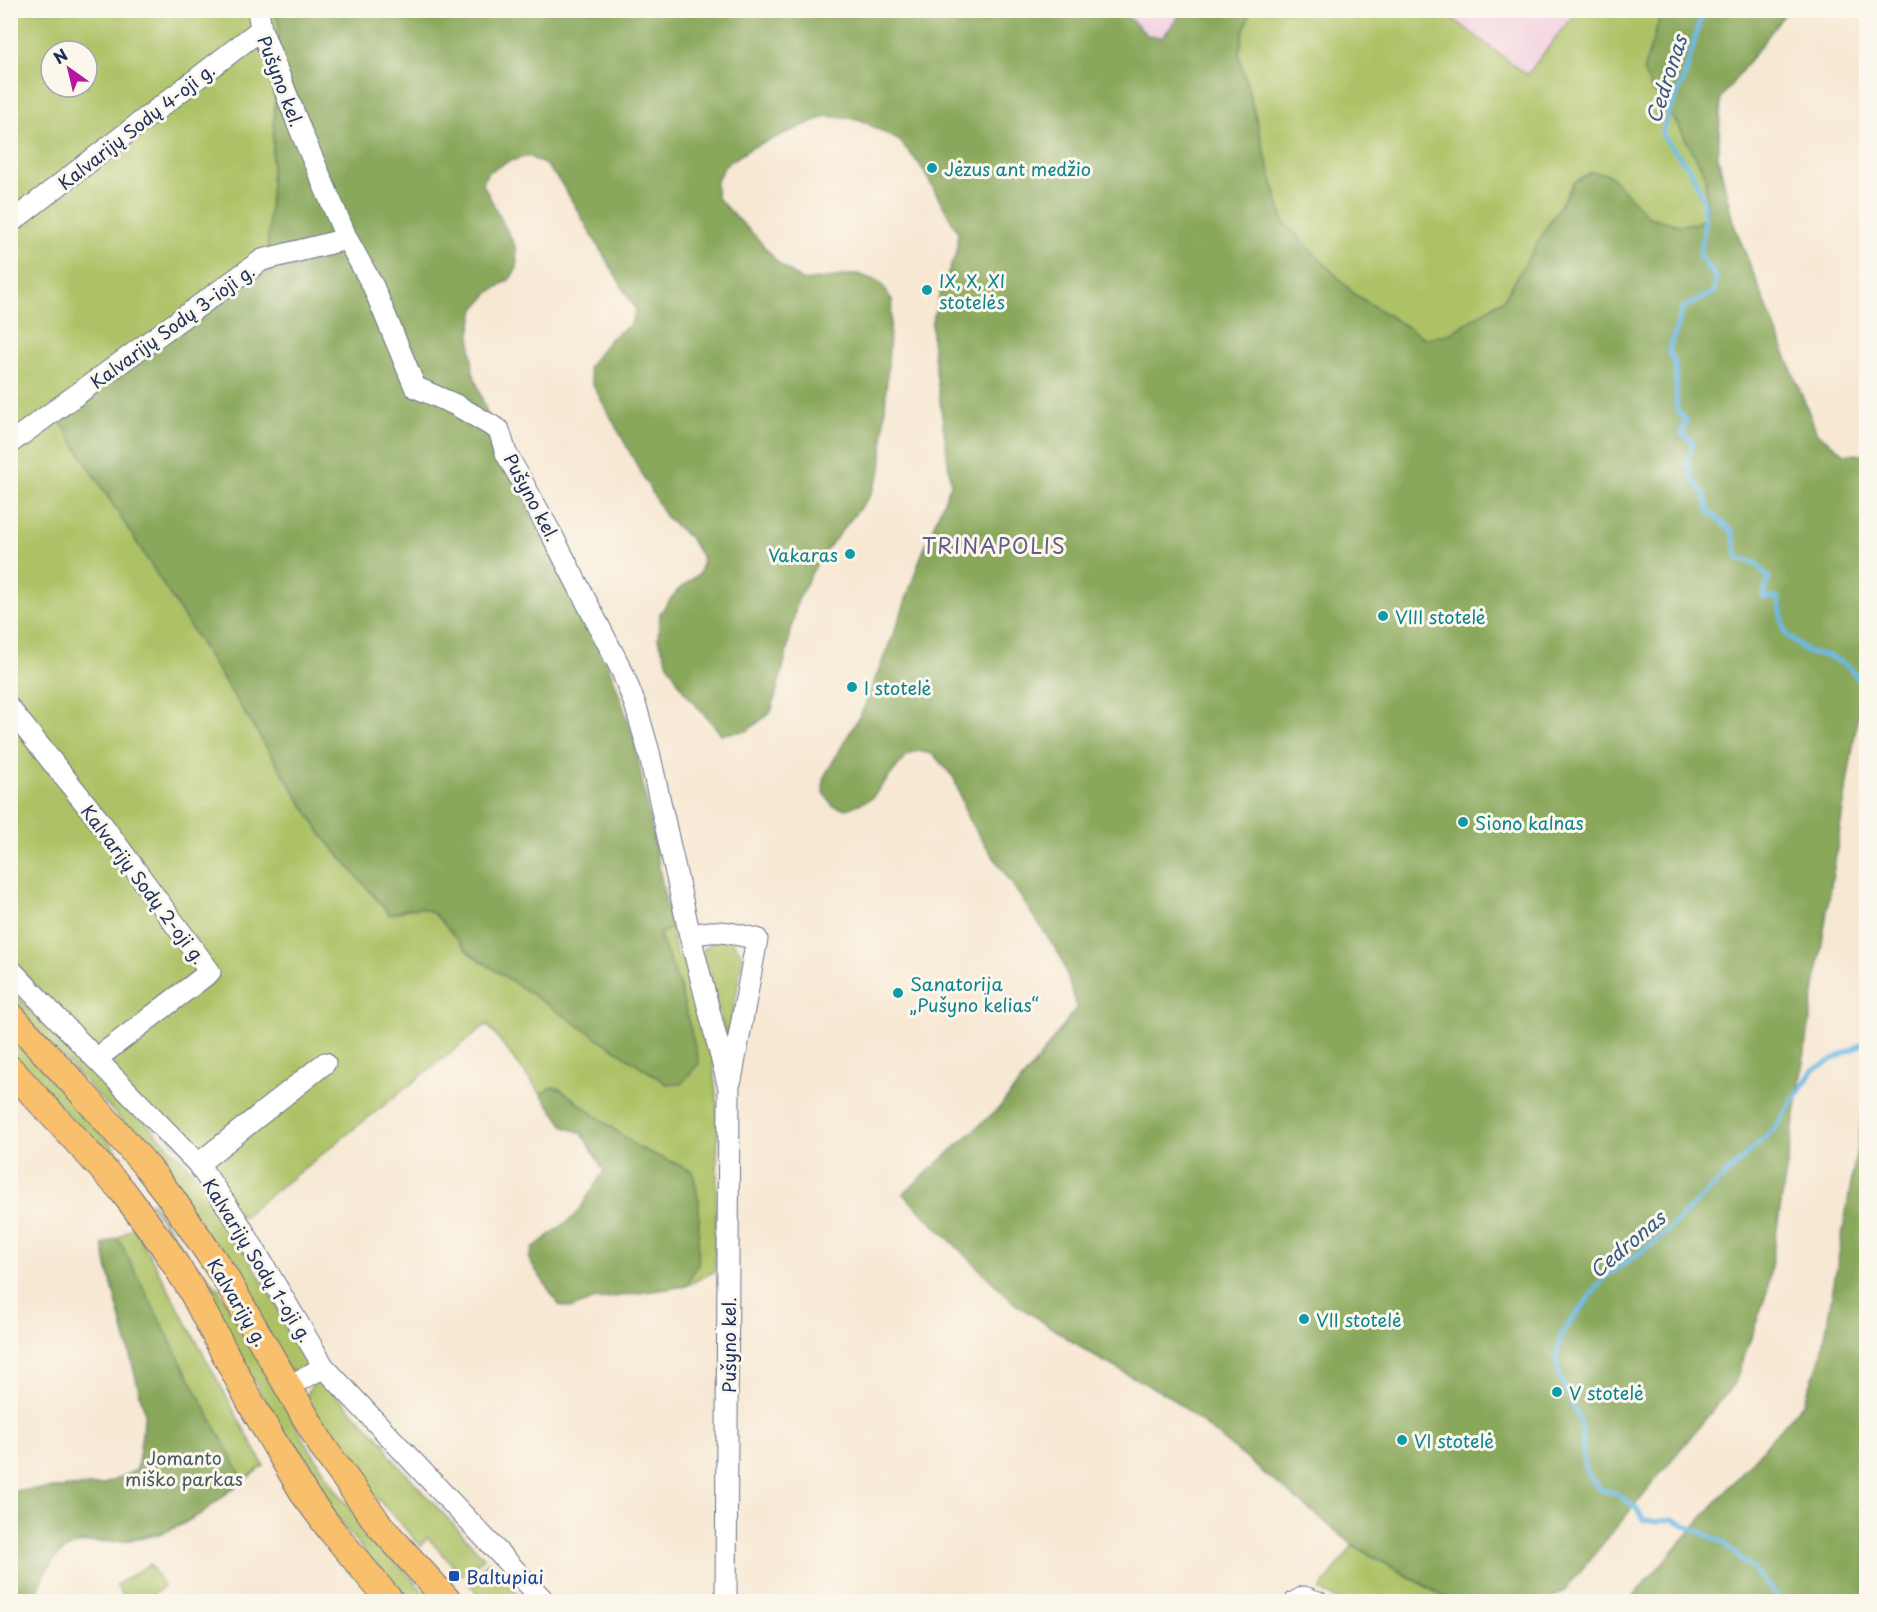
<svg xmlns="http://www.w3.org/2000/svg" width="1877" height="1612" viewBox="0 0 1877 1612" font-family="'Playpen Sans',sans-serif">
<style>
.built{fill:#f3cfe0}
.green{fill:#adc266;stroke:#647862;stroke-width:1.5;fill-rule:evenodd}
.forest{fill:#8aa85b;stroke:#526c5c;stroke-width:1.5}
.lines{fill:none;stroke-linecap:round;stroke-linejoin:round}
.stream{stroke:#6cbae6;stroke-width:5}
.minor-casing{stroke:#687087;stroke-width:23}
.major-casing{stroke:#687087;stroke-width:29}
.minor{stroke:#fff;stroke-width:21}
.major{stroke:#f8bf6c;stroke-width:27}
.culture-dot{fill:#0f9aa8;stroke:#fbf7ec;stroke-width:2}
.transit-dot{fill:#1a4fb4;stroke:#fbf7ec;stroke-width:2}
.labels{text-anchor:middle;dominant-baseline:central;stroke-width:6;stroke-linejoin:round;paint-order:stroke}
.street-label{font-size:18px;fill:#1b2f5e;stroke:#fbf7ec}
.culture-label{font-size:18px;fill:#0d838f;stroke:#fbf7ec;text-anchor:start}
.park-label{font-size:18px;fill:#475b60;stroke:#fbf7ec}
.transit-label{font-size:18px;fill:#164399;stroke:#fbf7ec;text-anchor:start}
.water-label{font-size:20px;font-style:italic;fill:#335987;stroke:#fbf7ec}
.quarter-label{font-size:21px;letter-spacing:1.5px;fill:#645a8c;stroke:#fbf7ec}
</style>
<rect width="100%" height="100%" fill="#fbf7ec"/>
<filter id="ink" filterUnits="userSpaceOnUse"><feTurbulence type="fractalNoise" baseFrequency=".0167" numOctaves="2"/><feDisplacementMap in="SourceGraphic" scale="12" xChannelSelector="R" yChannelSelector="G"/><feConvolveMatrix kernelMatrix="1 2 1 2 8 2 1 2 1" color-interpolation-filters="sRGB"/></filter>
<filter id="wash" filterUnits="userSpaceOnUse"><feTurbulence type="fractalNoise" baseFrequency=".008" numOctaves="4" result="noise"/><feDisplacementMap in="SourceGraphic" scale="24" xChannelSelector="R" yChannelSelector="G"/><feGaussianBlur stdDeviation="1.35" result="paint"/><feColorMatrix in="noise" values="0 0 0 0 0 0 0 0 0 0 0 0 0 0 0 0 0 1.4 0 .05"/><feComposite in="paint" operator="in"/></filter>
<g filter="url(#wash)">
<rect width="100%" height="100%" fill="#f7e8d3"/>
<path class="built" d="M1121,11H1183L1163,37H1148Z
M1443,11H1576L1527,76Z"/>
<path class="green" d="M11,11H275L279,25L267,263L58,418L322,835L390,915C399,912 412,906 422,908C438,911 458,941 469,953L679,984L659,934L671,928L677,956L690,960L713,1061L718,1116L715,1271L686,1286L698,1264L699,1202L692,1171L639,1148L560,1089L552,1087L541,1094L487,1024L241,1218L11,959ZM51,51H87V87H51Z
M1251,11H1443L1527,75L1576,11H1662L1656,31L1650,86L1678,125L1705,174L1707,209L1704,219L1696,224L1678,225L1648,217L1608,174L1574,182L1504,299L1451,333L1426,339L1354,294L1283,222L1239,55L1243,32Z
M719,937L732,941L743,956L729,1035L726,1036L702,960L704,949Z
M11,989L75,1058L81,1055L201,1180L310,1360V1365L302,1372L290,1371L131,1131L11,1002Z
M11,1033L123,1158L117,1163L111,1161L11,1053Z
M152,1202L188,1255L219,1290L308,1446L338,1493L370,1533L432,1601H413C366,1561 329,1509 296,1457L188,1262L150,1203Z
M133,1227L147,1250L264,1466C232,1486 205,1516 170,1530C156,1536 136,1540 121,1541C87,1543 66,1537 46,1571C40,1580 38,1592 35,1601L11,1602V1491L103,1485L137,1470L145,1413L107,1265L103,1244L118,1238Z
M318,1381L325,1384L386,1445L389,1455L484,1558L463,1576L427,1537L421,1546L363,1483L305,1398L314,1382Z
M1353,1545L1451,1601H1453H1339L1320,1590Z
M488,1562L524,1601H486L467,1582Z
M150,1564L164,1587L142,1601H126L116,1585Z"/>
<path class="forest" d="M1121,10L1148,36L1163,37L1183,11H1251L1243,32L1239,55L1283,221L1354,294L1426,339L1451,333L1504,299L1574,182L1591,172L1608,174L1649,217L1678,225L1695,224L1704,219L1707,209L1705,174L1678,125L1650,86L1643,71L1662,11H1787L1721,98L1718,157L1733,222L1817,433L1845,454L1866,455V664L1767,1292L1735,1383L1564,1591L1548,1601H1453L1353,1545L1170,1397L1094,1356L1014,1303L903,1194L999,1108L1034,1065L1077,1007L1061,957L968,819L954,778L933,754L917,751L906,756L871,799L847,809L833,806L823,792L824,777L863,710L900,617L920,559L951,484L932,340V321L941,290L956,253L958,232L920,165L900,141L859,119L826,116L751,148L725,165L716,182L717,198L757,238L778,263L803,281L858,274L880,282L892,300L881,471L871,494L819,559L797,602L784,664L771,712L747,731L721,734L684,691L669,666L658,639L660,613L678,590L700,573L703,559L690,538L665,516L593,385L588,367L610,339L631,324L636,310L562,184L546,165L528,156L507,162L487,173L483,184L516,248L517,268L510,279L490,292L475,309L470,333L473,372L500,452L613,676L634,739L671,928L659,934L679,984L699,1063L681,1084H667L469,953L435,914L422,908L406,909L390,915L322,835L58,418L267,262L279,25L275,11Z
M552,1087L560,1089L639,1148L693,1171L699,1202L698,1264L686,1286L593,1300L572,1308L559,1305L529,1260L533,1248L576,1215L604,1171L582,1133L565,1127L541,1094Z
M1866,1095V1601H1629L1804,1402L1822,1354Z
M118,1238L179,1358L243,1479L202,1513L169,1530L124,1541L80,1542L58,1553L44,1573L35,1601H11V1491L103,1485L137,1470L145,1413L107,1265L103,1244Z"/>
<g class="lines">
<path class="stream" d="M1703,10L1684,79L1669,112L1662,133C1669,146 1679,155 1687,166C1707,193 1708,224 1699,255L1717,279L1713,293L1683,308L1669,351L1675,364L1677,410L1687,422L1681,433L1693,442L1687,463L1693,480L1705,495L1709,512L1732,531L1738,558L1756,563L1769,578L1763,597L1778,598L1785,633L1809,653L1829,656L1849,667L1866,690
M1782,1602L1754,1570L1724,1543L1672,1519L1655,1522L1644,1520L1636,1508L1617,1494L1600,1489L1591,1479L1584,1466L1581,1423L1560,1378L1556,1360L1561,1334L1605,1277L1656,1241L1777,1126L1813,1070L1866,1042"/>
</g>
</g>
<g filter="url(#ink)">
<g class="lines">
<g class="minor-casing">
<path id="minor" d="M258,10L261,29L302,134L347,239L373,286L415,387L456,405L499,430L506,453L553,537L622,671L636,707L649,752L690,936L729,1088L726,1602
M10,223L261,29
M10,443L262,260L347,239
M10,709L101,823L210,972L96,1059L198,1164
M690,936C717,928 730,933 757,939L731,1080
M10,969L96,1059
M325,1063L198,1164L238,1222L324,1367L545,1602
M288,1387L324,1367
M1295,1602L1304,1597L1318,1602"/>
</g>
<g class="major-casing">
<path id="major" d="M10,1015L77,1087L148,1168L172,1199L223,1274L324,1449L380,1526L449,1602
M10,1069L122,1190L163,1245L191,1289L253,1407L305,1495L331,1530L391,1602"/>
</g>
<use href="#minor" class="minor"/>
<use href="#major" class="major"/>
</g>
</g>
<g class="culture-dot">
<circle cx="932" cy="168" r="6"/>
<circle cx="927" cy="290" r="6"/>
<circle cx="850" cy="554" r="6"/>
<circle cx="1383" cy="616" r="6"/>
<circle cx="852" cy="687" r="6"/>
<circle cx="1463" cy="822" r="6"/>
<circle cx="898" cy="993" r="6"/>
<circle cx="1304" cy="1319" r="6"/>
<circle cx="1557" cy="1392" r="6"/>
<circle cx="1402" cy="1440" r="6"/>
</g>
<rect class="transit-dot" x="448" y="1570" width="12" height="12" rx="3"/>
<g class="labels">
<g class="street-label">
<text transform="translate(281 81) rotate(69)">Pušyno kel.</text>
<text transform="translate(136 126) rotate(-38)">Kalvarijų Sodų 4-oji g.</text>
<text transform="translate(172 326) rotate(-36)">Kalvarijų Sodų 3-ioji g.</text>
<text transform="translate(532 497) rotate(62)">Pušyno kel.</text>
<text transform="translate(144 884) rotate(53)">Kalvarijų Sodų 2-oji g.</text>
<text transform="translate(258 1260) rotate(58)">Kalvarijų Sodų 1-oji g.</text>
<text transform="translate(238 1302) rotate(59)">Kalvarijų g.</text>
<text transform="translate(728 1345) rotate(-90)">Pušyno kel.</text>
</g>
<g class="culture-label">
<text x="944" y="168">Jėzus ant medžio</text>
<text x="939" y="280">IX, X, XI<tspan x="939" dy="21">stotelės</tspan></text>
<text x="838" y="554" text-anchor="end">Vakaras</text>
<text x="1395" y="616">VIII stotelė</text>
<text x="864" y="687">I stotelė</text>
<text x="1475" y="822">Siono kalnas</text>
<text x="910" y="983">Sanatorija<tspan x="910" dy="21">„Pušyno kelias“</tspan></text>
<text x="1316" y="1319">VII stotelė</text>
<text x="1569" y="1392">V stotelė</text>
<text x="1414" y="1440">VI stotelė</text>
</g>
<g class="park-label">
<text x="184" y="1457">Jomanto<tspan x="184" dy="21">miško parkas</tspan></text>
</g>
<g class="transit-label">
<text x="466" y="1576">Baltupiai</text>
</g>
<g class="water-label">
<text transform="translate(1666 79) rotate(-72)">Cedronas</text>
<text transform="translate(1627 1244) rotate(-40)">Cedronas</text>
</g>
<g class="quarter-label">
<text x="994" y="545">TRINAPOLIS</text>
</g>
</g>
<rect width="1877" height="1612" fill="none" stroke="#fbf7ec" stroke-width="36"/>
<g transform="translate(69 69) rotate(326)"><circle r="28" fill="#fbf7ec" stroke="#a1a7b3" stroke-width="1.5"/>
<path d="M0-4.5L10 22L0 15L-10 22Z" fill="#b5179e"/>
<text y="-9" font-size="16" font-weight="bold" text-anchor="middle" fill="#1b2f5e">N</text>
</g>
</svg>
